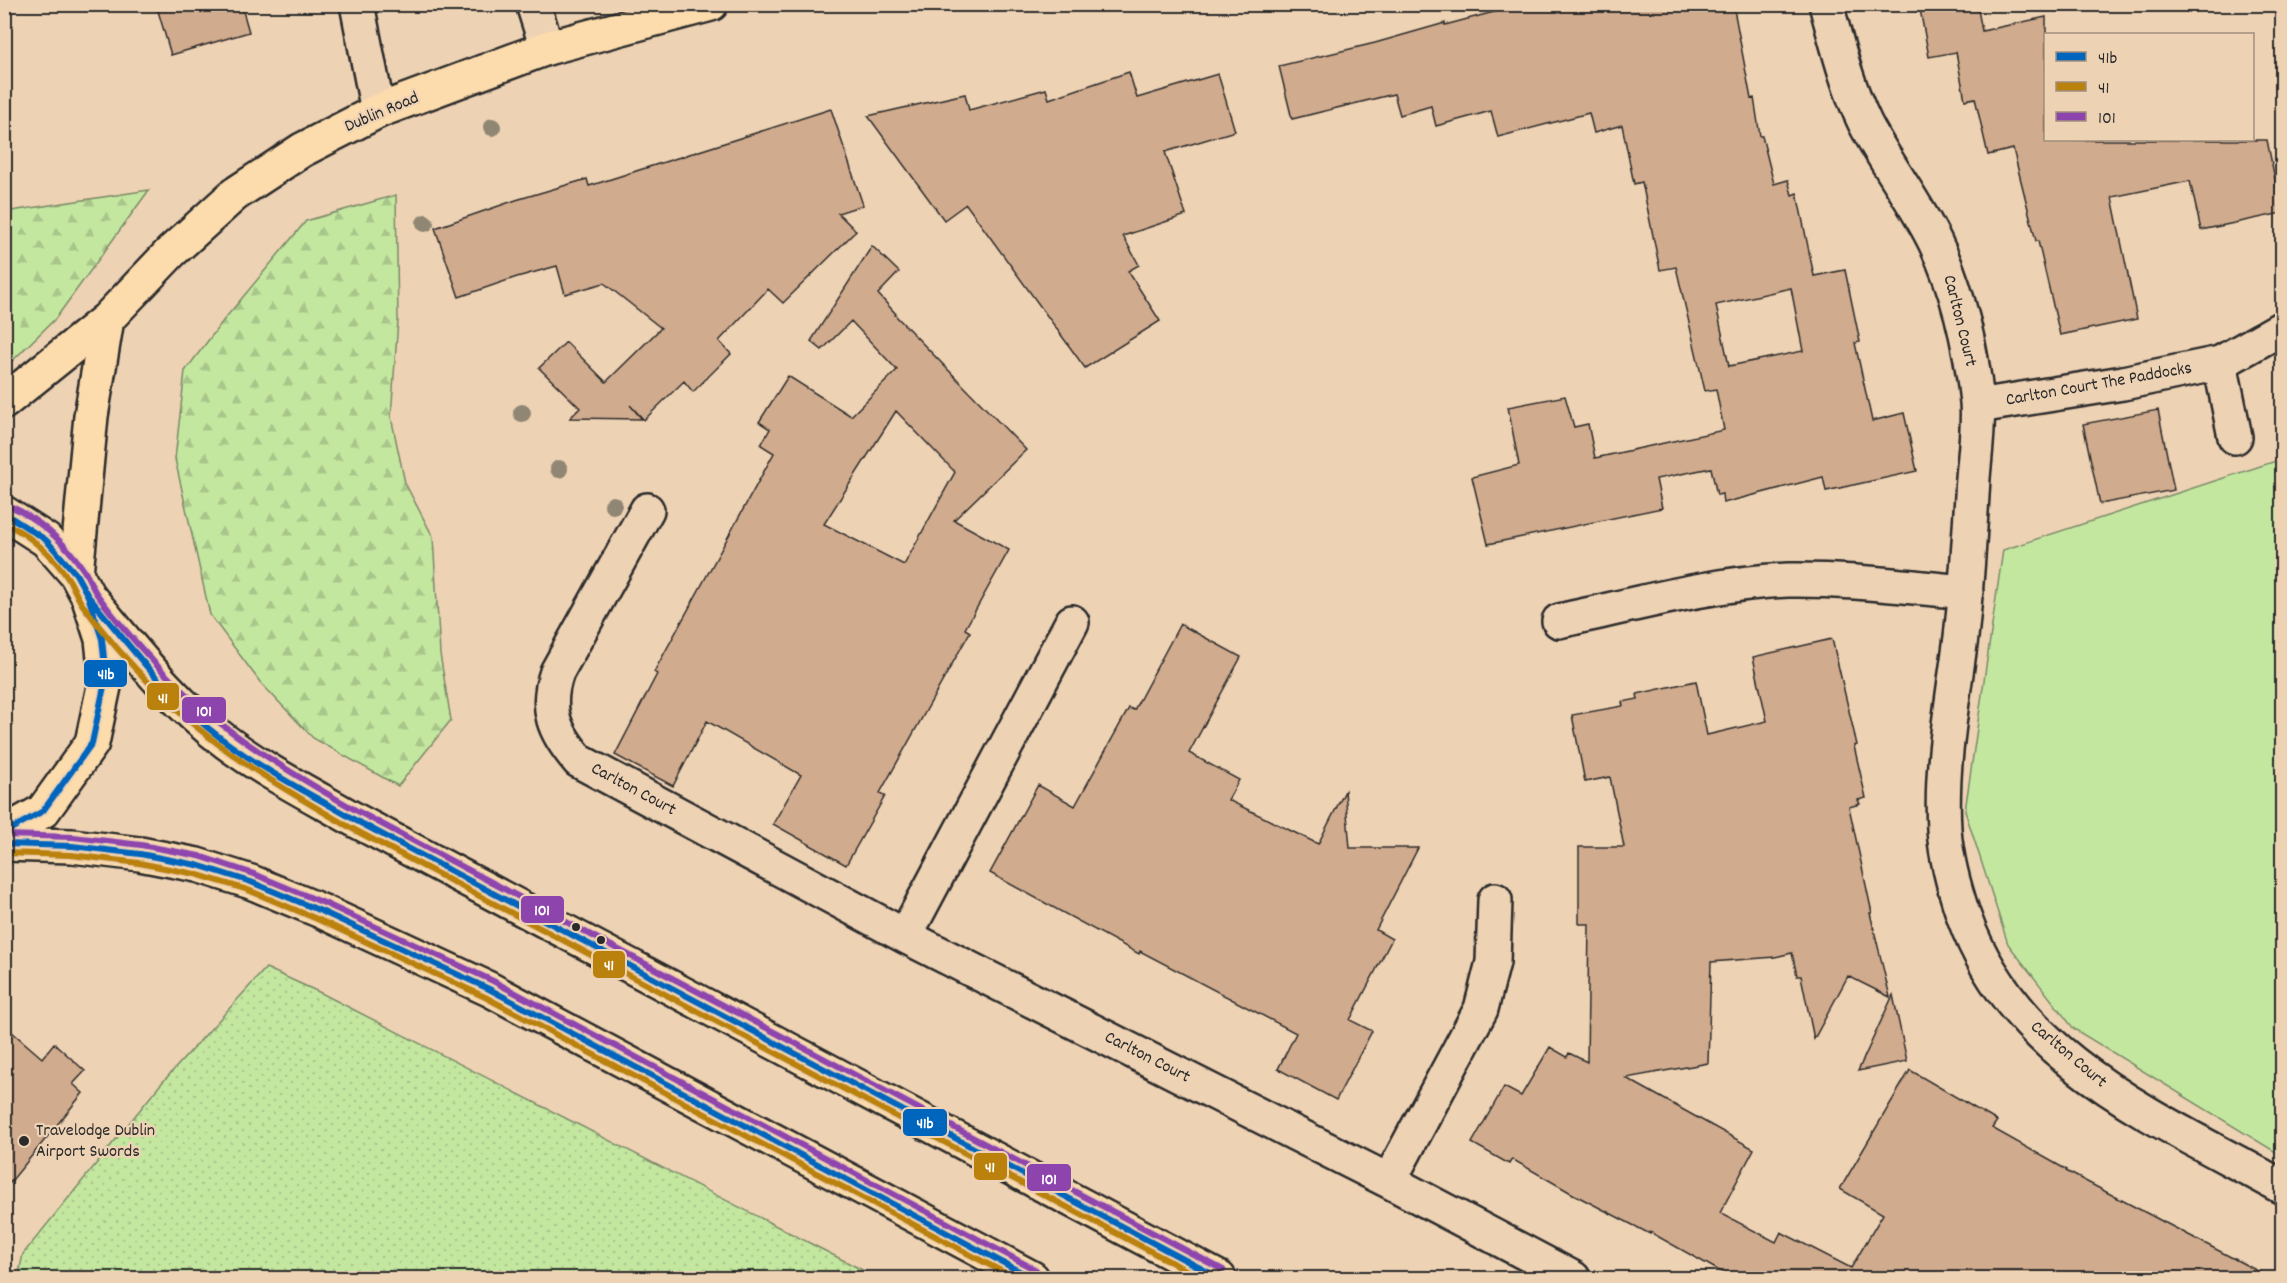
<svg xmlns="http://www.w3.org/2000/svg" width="2287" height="1283" viewBox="0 0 2287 1283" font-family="Dekko,sans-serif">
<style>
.grass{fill:url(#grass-dots);stroke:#788966;stroke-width:1.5}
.forest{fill:url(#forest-firs);stroke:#788966;stroke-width:1.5}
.park{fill:#c4e7a0;stroke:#788966;stroke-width:1.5}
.building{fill:#d1ab8d;stroke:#2b2b2b;stroke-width:1.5;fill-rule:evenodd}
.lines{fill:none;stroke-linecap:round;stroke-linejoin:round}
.minor-casing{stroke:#2b2b2b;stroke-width:38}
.major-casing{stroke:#2b2b2b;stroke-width:38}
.minor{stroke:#eed2b4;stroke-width:33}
.major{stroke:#fcdcac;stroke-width:33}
.bus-1-casing{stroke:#eed2b4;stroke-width:10}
.bus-2-casing{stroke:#eed2b4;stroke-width:10}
.bus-3-casing{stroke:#eed2b4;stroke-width:10}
.bus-1{stroke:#0065bd;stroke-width:6}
.bus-2{stroke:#ba810d;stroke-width:6}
.bus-3{stroke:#8e44ad;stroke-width:6}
.tree{fill:#8f8673}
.bus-dot{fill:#2b2b2b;stroke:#eed2b4;stroke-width:2}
.labels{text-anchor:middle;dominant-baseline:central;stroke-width:4.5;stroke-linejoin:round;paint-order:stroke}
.street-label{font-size:18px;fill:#2b2b2b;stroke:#eed2b4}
.poi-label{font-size:18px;fill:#2b2b2b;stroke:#eed2b4;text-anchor:start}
.line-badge{stroke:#eed2b4;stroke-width:2}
.badge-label{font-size:16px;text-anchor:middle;font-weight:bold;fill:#fff}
</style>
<defs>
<pattern id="grass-dots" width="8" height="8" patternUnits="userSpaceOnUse" patternTransform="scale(1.5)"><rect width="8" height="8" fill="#c4e7a0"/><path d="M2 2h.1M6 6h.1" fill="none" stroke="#a9c68a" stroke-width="1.8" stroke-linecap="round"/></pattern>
<pattern id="forest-firs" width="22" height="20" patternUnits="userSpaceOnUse" patternTransform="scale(1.5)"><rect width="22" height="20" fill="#c4e7a0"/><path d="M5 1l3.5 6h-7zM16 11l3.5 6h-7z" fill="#a9c68a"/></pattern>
</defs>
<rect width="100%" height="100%" fill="#eed2b4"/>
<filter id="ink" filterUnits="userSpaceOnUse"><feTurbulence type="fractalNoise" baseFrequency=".0167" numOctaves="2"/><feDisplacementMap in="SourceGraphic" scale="12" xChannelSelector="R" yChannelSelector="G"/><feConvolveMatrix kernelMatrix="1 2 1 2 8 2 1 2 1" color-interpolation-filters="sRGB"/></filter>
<g filter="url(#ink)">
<path class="grass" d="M266,968L323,994L878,1278H18L23,1254L160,1085Z"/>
<path class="forest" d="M149,190L56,318L5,368V212Z
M396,195L398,320L391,417L405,483L433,537L440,654L451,720L398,786L313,738L260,682L210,615L175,459L185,371L223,321L306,221Z"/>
<path class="park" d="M2282,459V1156L2074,1029L2008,944L1965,811L2003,550Z"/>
<path class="building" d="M156,4H241L249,32L171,55Z
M1524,4H1733L1751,99L1754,98L1760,136H1762L1774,184L1788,180L1792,195L1797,193L1814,276L1845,270L1860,342L1855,343L1872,421L1904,413L1917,471L1826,491L1823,477L1723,503L1722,494L1717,495L1711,468L1656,479L1662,508L1488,544L1472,477L1519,465L1508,407L1565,396L1574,427L1588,424L1595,458L1724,430L1716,389L1705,391L1676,267L1660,270L1642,182L1634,184L1622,125L1594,133L1589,113L1498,137L1491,111L1436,126L1431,106L1400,115L1394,94L1292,119L1279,66L1375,43L1445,23V25ZM1791,288L1803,351L1729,366L1716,305Z
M1919,4H1977L1982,31L2046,17V140H2267L2282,213L2201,230L2190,181L2112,197L2137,319L2060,335L2038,241H2036L2013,149L1988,155L1975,98L1965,100L1956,52L1929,57Z
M1129,72L1137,98L1218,74L1235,131L1165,152L1186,215L1123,236L1139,265L1128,271L1160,321L1085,368L966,204L944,220L868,116L965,94L969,110L1046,89L1049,99Z
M831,109L863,205L838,213L856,231L783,303L768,289L719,341L731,354L693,392L684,381L644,420L630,405L642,419L570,418L580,408L539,368L566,342L606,382L661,328L604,283L565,294L557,266L517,277L459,297L435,228L516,200L587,179L589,186Z
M872,246L899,272L878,294L896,314L895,315L1026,450L954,520L1009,550L965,629L970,632L880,793L885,796L846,865L773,824L801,775L707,721L673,786L615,755L657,674L654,672L774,453L761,445L770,429L759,422L788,376L851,416L897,370L851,321L822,350L811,341ZM896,411L955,472L904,565L824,524Z
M2158,410L2174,490L2100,504L2083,424Z
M1180,624L1241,657L1189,753L1239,780L1228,800L1318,844L1345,791L1350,848H1418L1376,930L1392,939L1350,1020L1372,1031L1336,1100L1278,1069L1296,1033L1140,951L1139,954L990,873L1038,785L1075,806L1129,708L1134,710Z
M1832,639L1857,745L1854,746L1866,798L1858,800L1860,804L1849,807L1872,913H1870L1890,997L1848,976L1814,1039L1801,976H1797L1792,953L1775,957L1711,962L1708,1063L1626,1078L1754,1149L1720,1213L1776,1242L1781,1232L1851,1268L1883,1214L1840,1189L1910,1070L1997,1121L1992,1128L2067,1170L2066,1171L2271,1278H1732L1650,1232V1234L1573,1194L1512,1159L1509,1164L1472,1143L1504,1087L1521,1096L1550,1047L1567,1057L1569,1053L1587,1062L1589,924H1579V847H1624L1610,777L1585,782L1572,715L1623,706L1622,702L1638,699L1637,694L1696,681L1707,735L1767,721L1753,657Z
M1893,995L1907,1061L1858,1071Z
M4,1025L42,1058L54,1043L85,1071L73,1084L83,1093L4,1190Z"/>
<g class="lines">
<g class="minor-casing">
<path id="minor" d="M357,4L378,111
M533,4L547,48
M1826,4C1837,44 1847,86 1865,123C1886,164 1915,201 1935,242C1959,292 1971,347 1977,402C1979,426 1975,453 1973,478C1970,531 1967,584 1961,637C1953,700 1940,765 1944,829C1946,859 1954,888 1964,917C2016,1061 2158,1118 2282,1187
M2220,363L2235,437
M1978,406L2123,383L2220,363L2282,328
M647,510L557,672C544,709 554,732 579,761L905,936L1389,1181L1573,1278
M1559,621C1634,605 1711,583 1788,580C1848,579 1907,587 1966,592
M905,936L1072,622
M1389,1181L1481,1009L1493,962L1495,900"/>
</g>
<g class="major-casing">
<path id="major" d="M4,402L107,319L171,252L235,194L302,150L378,111L547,48L711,4
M4,513L46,540L76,574L88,596L102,639L106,677L92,743L43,811L4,833
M76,574L91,416L107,319
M88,596C131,647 172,702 226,742C266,772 312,795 355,820L1219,1278
M4,844L72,846L140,854L197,865L251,882L321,911L489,989L1032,1278"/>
</g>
<use href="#minor" class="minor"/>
<use href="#major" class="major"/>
<g class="bus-1-casing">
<path id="bus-1" d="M4,513L46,540L76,574L88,596L102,639L106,677L92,743L43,811L4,833
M88,596C126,641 162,690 208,728C253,765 305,791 355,820L1219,1278
M4,844L72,846L140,854L197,865L251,882L321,911L489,989L1032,1278"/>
</g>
<g class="bus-2-casing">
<path id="bus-2" d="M4,523C29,534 55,557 69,580C74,588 77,597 82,604C104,634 128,662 154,688C211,747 280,787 351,828L1201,1278
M4,853L71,855L139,863L195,874L248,890L317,919L485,997L1014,1278"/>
</g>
<g class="bus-3-casing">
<path id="bus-3" d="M8,505C37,518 65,542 83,569C88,576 91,585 96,593C117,622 142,650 167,676C223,733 290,773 359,812L1223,1270
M4,835L73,837L141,845L199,856L254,874L324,903L493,981L1036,1270"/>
</g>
<use href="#bus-1" class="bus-1"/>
<use href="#bus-2" class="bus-2"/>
<use href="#bus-3" class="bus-3"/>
</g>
<g class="tree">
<circle cx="492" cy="127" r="9"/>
<circle cx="425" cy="223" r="9"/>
<circle cx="522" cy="413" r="9"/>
<circle cx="559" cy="469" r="9"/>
<circle cx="613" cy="505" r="9"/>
</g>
</g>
<g class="bus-dot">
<circle cx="576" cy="927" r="5"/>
<circle cx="601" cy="940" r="5"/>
<circle cx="24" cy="1141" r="6"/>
</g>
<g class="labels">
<g class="street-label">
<text transform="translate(382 113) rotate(-23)">Dublin Road</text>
<text transform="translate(1959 321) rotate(76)">Carlton Court</text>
<text transform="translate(2099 385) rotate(-10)">Carlton Court The Paddocks</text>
<text transform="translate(633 790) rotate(28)">Carlton Court</text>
<text transform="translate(2068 1055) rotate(40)">Carlton Court</text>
<text transform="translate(1147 1058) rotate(27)">Carlton Court</text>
</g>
<g class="poi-label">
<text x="36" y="1131">Travelodge Dublin<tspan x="36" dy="21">Airport Swords</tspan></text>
</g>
</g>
<g class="line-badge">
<rect x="83" y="659" width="45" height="29" rx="6" fill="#0065bd"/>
<rect x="146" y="682" width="34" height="29" rx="6" fill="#ba810d"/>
<rect x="181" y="696" width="46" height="28" rx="6" fill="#8e44ad"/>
<rect x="520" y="895" width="45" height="29" rx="6" fill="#8e44ad"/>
<rect x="592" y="950" width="34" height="29" rx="6" fill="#ba810d"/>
<rect x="902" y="1108" width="46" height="29" rx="6" fill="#0065bd"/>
<rect x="973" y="1152" width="35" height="29" rx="6" fill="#ba810d"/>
<rect x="1026" y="1163" width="46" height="29" rx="6" fill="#8e44ad"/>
</g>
<g class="badge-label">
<text x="106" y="679">41b</text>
<text x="163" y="703">41</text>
<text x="204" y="716">101</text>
<text x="542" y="915">101</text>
<text x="609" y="970">41</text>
<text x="925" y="1128">41b</text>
<text x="990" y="1172">41</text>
<text x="1049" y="1184">101</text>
</g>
<rect width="2287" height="1283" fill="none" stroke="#eed2b4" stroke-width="24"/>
<rect x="12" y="12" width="2263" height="1259" fill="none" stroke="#2b2b2b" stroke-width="2" filter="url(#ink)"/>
<rect x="2044" y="33" width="210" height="108" fill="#eed2b4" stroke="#a08f7d" stroke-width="1.5"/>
<rect x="2056" y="52" width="30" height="9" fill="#0065bd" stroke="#a08f7d" stroke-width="1.5"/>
<text x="2098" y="63" font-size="18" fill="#2b2b2b">41b</text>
<rect x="2056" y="82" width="30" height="9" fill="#ba810d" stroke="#a08f7d" stroke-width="1.5"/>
<text x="2098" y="93" font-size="18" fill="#2b2b2b">41</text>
<rect x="2056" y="112" width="30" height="9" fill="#8e44ad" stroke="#a08f7d" stroke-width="1.5"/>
<text x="2098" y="123" font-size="18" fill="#2b2b2b">101</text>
</svg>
